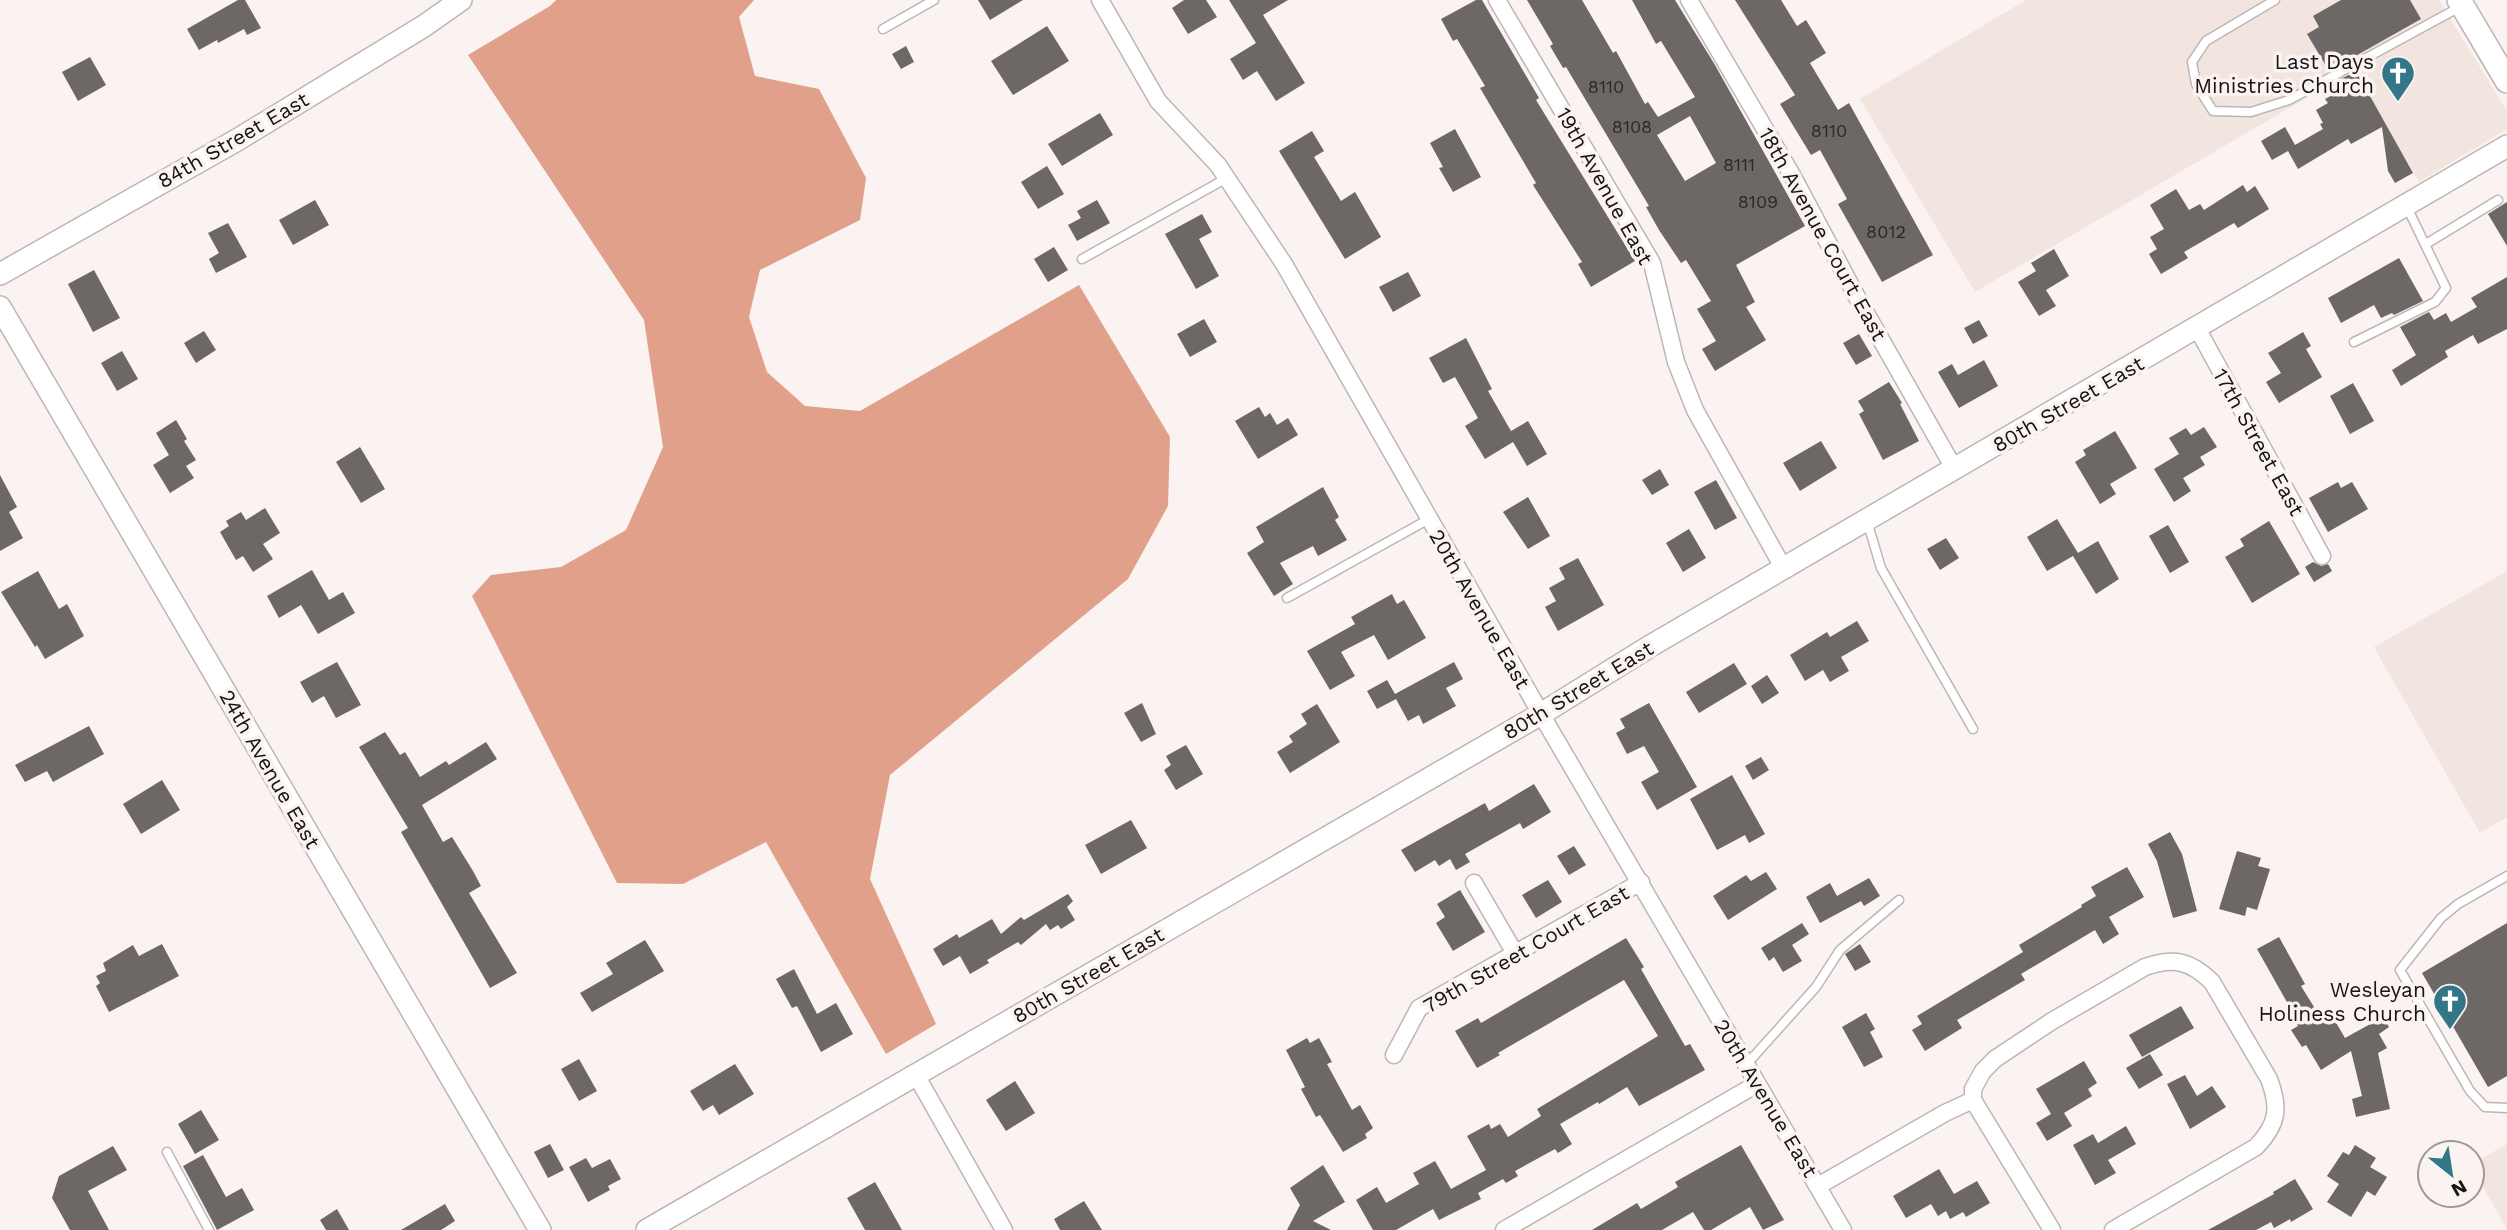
<svg xmlns="http://www.w3.org/2000/svg" width="2507" height="1230" viewBox="0 0 2507 1230" font-family="'Work Sans',sans-serif">
<style>
.built{fill:#f2e4de}
.forest{fill:#e1a089}
.building{fill:#6d6765;fill-rule:evenodd}
.lines{fill:none;stroke-linecap:round;stroke-linejoin:round}
.service-casing{stroke:#bdb6b4;stroke-width:11}
.minor-casing{stroke:#bdb6b4;stroke-width:19}
.tertiary-casing{stroke:#bdb6b4;stroke-width:24}
.secondary-casing{stroke:#bdb6b4;stroke-width:26}
.service{stroke:#fff;stroke-width:8}
.minor{stroke:#fff;stroke-width:16}
.tertiary{stroke:#fff;stroke-width:21}
.secondary{stroke:#fff;stroke-width:23}
.labels{text-anchor:middle;dominant-baseline:central;stroke-width:7;stroke-linejoin:round;paint-order:stroke}
.number-label{font-size:18px;fill:#2c2827}
.poi-label{font-size:21px;fill:#161312;stroke:#faf3f1;text-anchor:end}
.street-label{font-size:21px;fill:#161312;stroke:#faf3f1}
</style>
<rect width="100%" height="100%" fill="#faf3f1"/>
<path class="built" d="M2026,0H2439L2507,111V129L2419,182L2351,72L1975,292L1860,99Z
M2507,571V817L2480,833L2374,647Z
M2507,1144V1229L2472,1168V1164Z"/>
<path class="forest" d="M556,0H754L739,17L755,76L819,89L866,178L860,220L760,270L749,317L767,372L805,406L860,411L1079,285L1170,437L1168,506L1128,579L890,775L870,879L936,1024L886,1054L766,842L683,884L617,883L472,596L491,575L561,567L626,530L663,447L644,320L468,55L550,6Z"/>
<path class="building" d="M238,0H245L261,28L247,35L244,29L218,43L217,40L199,50L187,29Z
M978,0H1023L990,20Z
M1184,0H1206L1217,17L1188,34L1172,8Z
M1229,0H1288L1263,15L1305,83L1276,101L1257,71L1243,80L1230,59L1256,43Z
M1476,0H1482L1539,98L1536,100L1635,261L1591,287L1578,264L1582,262L1533,185L1536,183L1480,88L1485,86L1457,39L1453,41L1441,19Z
M1527,0H1582L1613,53L1616,51L1645,104L1648,102L1658,117L1695,97L1661,41L1656,44L1632,0H1675L1715,65L1805,226L1736,265L1755,302L1746,307L1766,340L1715,371L1702,349L1716,341L1697,309L1711,301L1686,260L1681,263L1659,230L1646,207L1649,206L1566,67L1563,68L1550,46L1553,44ZM1690,116L1716,163L1685,181L1657,135Z
M1735,0H1781L1797,26L1806,20L1826,53L1810,63L1838,110L1849,103L1933,255L1882,282L1838,204L1847,199L1820,150L1811,155L1780,104L1795,95Z
M2341,0H2410L2421,19L2329,71L2307,34L2319,27L2313,16Z
M1047,26L1069,61L1013,95L991,61Z
M906,46L914,62L901,69L892,54Z
M90,57L106,85L78,101L62,72Z
M2356,71L2413,173L2395,183L2388,171L2382,127L2351,144L2348,139L2298,169L2288,151L2272,160L2261,141L2285,127L2295,145L2323,129L2320,124L2323,123L2316,110L2328,103L2325,99L2340,91L2335,82Z
M1100,113L1113,135L1062,166L1048,144Z
M1455,129L1481,177L1453,192L1439,168L1443,167L1430,143Z
M1312,131L1324,151L1314,157L1341,201L1355,192L1381,237L1345,259L1279,151Z
M1047,166L1064,194L1038,209L1021,182Z
M2243,185L2247,192L2255,186L2269,209L2238,228L2234,223L2184,252L2188,258L2161,274L2149,254L2157,249L2150,237L2164,229L2150,205L2176,189L2189,210L2200,204L2204,210Z
M315,200L329,225L293,245L279,220Z
M1097,200L1110,223L1077,241L1068,225L1081,218L1077,211Z
M2507,202V246L2488,214Z
M1202,214L1212,232L1199,239L1219,276L1196,289L1165,234Z
M228,223L247,257L216,273L209,259L219,253L208,233Z
M1054,247L1068,270L1048,282L1034,259Z
M2054,249L2069,276L2046,290L2056,306L2039,316L2018,282L2036,271L2031,263Z
M2399,258L2423,301L2394,315L2392,313L2381,318L2374,305L2341,323L2328,298Z
M94,270L120,318L93,332L68,284Z
M1408,272L1421,296L1393,312L1379,287Z
M2507,277V329L2478,344L2473,335L2445,351L2448,357L2401,386L2392,370L2416,355L2400,327L2429,312L2434,320L2446,313L2451,322L2477,307L2471,298Z
M1204,319L1217,342L1190,357L1177,334Z
M1979,320L1988,336L1973,344L1964,328Z
M204,331L216,350L196,363L184,343Z
M2303,332L2311,346L2306,349L2322,377L2279,403L2266,382L2281,373L2268,353Z
M1859,334L1872,356L1856,365L1843,343Z
M1466,338L1492,389L1488,391L1511,431L1528,421L1547,454L1527,466L1513,442L1485,459L1465,426L1478,418L1455,377L1443,383L1429,358Z
M122,351L138,379L117,391L101,363Z
M1984,360L1998,386L1959,408L1938,372L1952,364L1958,375Z
M1889,382L1902,403L1900,404L1919,441L1883,460L1859,414L1864,411L1858,401Z
M2353,383L2374,421L2350,434L2330,396Z
M1259,407L1265,417L1270,413L1277,425L1288,418L1298,435L1258,459L1235,421Z
M176,420L187,439L184,441L196,460L186,466L194,478L170,493L153,465L169,455L156,433Z
M2204,427L2217,447L2200,457L2205,465L2183,478L2191,491L2174,502L2154,469L2179,454L2169,438L2186,428L2191,435Z
M2115,431L2137,468L2110,484L2116,494L2100,504L2075,462L2086,455L2083,450Z
M1821,441L1837,468L1800,491L1783,463Z
M360,447L385,489L361,503L336,462Z
M1660,469L1669,485L1652,495L1642,480Z
M0,475L17,507L9,512L23,538L0,551Z
M1716,480L1737,518L1715,530L1694,492Z
M2338,482L2341,488L2352,482L2368,509L2328,532L2309,498Z
M1323,487L1339,517L1335,520L1347,540L1318,556L1313,546L1280,563L1293,584L1274,596L1247,553L1264,542L1256,527Z
M1528,497L1550,536L1528,549L1503,512Z
M265,508L280,533L263,544L273,559L253,572L243,556L236,560L220,532L229,526L226,521L241,512L246,520Z
M2057,519L2078,553L2098,541L2119,579L2096,594L2073,556L2047,571L2027,537Z
M2269,521L2300,574L2252,603L2225,557L2244,546L2240,539Z
M2168,525L2189,562L2170,573L2149,536Z
M1689,529L1706,558L1683,572L1666,543Z
M1946,538L1959,558L1940,570L1927,549Z
M1578,558L1604,605L1558,631L1545,607L1556,601L1549,588L1565,579L1559,568Z
M2313,562L2321,566L2328,564L2332,571L2314,582L2305,567Z
M312,570L329,600L343,592L355,613L318,634L301,605L279,618L267,596Z
M38,571L59,609L67,604L84,636L45,659L37,645L35,647L1,592Z
M1392,594L1397,604L1404,600L1426,638L1388,660L1374,635L1341,652L1355,676L1330,690L1307,651L1355,624L1351,617Z
M1857,621L1869,641L1841,657L1849,671L1830,682L1823,670L1805,681L1790,655L1827,632L1830,637Z
M337,662L361,705L336,718L324,696L312,703L300,682Z
M1454,662L1463,679L1446,688L1456,706L1423,724L1419,715L1408,721L1396,699L1377,709L1367,691L1387,680L1395,694Z
M1734,663L1747,684L1699,713L1686,692Z
M1767,675L1779,693L1762,704L1751,686Z
M1142,703L1156,734L1141,742L1124,713Z
M1649,703L1697,787L1657,810L1641,782L1659,772L1644,746L1627,754L1616,733L1625,728L1620,719Z
M1317,704L1340,742L1290,773L1277,752L1293,742L1289,736L1307,724L1301,714Z
M89,726L104,754L53,782L47,771L25,782L15,765Z
M385,732L400,755L405,752L420,777L446,761L449,765L486,742L497,759L422,805L443,842L452,837L473,871L481,886L469,893L517,973L490,988L401,832L408,828L359,747Z
M1186,745L1203,774L1176,790L1164,770L1171,765L1166,756Z
M1761,757L1769,770L1753,780L1745,766Z
M1732,775L1765,834L1749,843L1745,835L1717,850L1690,799Z
M162,780L180,810L141,834L123,804Z
M1534,784L1551,812L1523,829L1520,823L1465,854L1470,862L1456,870L1450,859L1439,866L1435,860L1415,872L1401,850L1485,803L1489,811Z
M1131,820L1147,848L1101,874L1085,845Z
M2170,832L2182,854L2197,911L2173,918L2157,861L2148,844Z
M1574,846L1586,865L1569,875L1557,856Z
M2237,851L2261,858L2258,866L2270,869L2257,910L2247,907L2245,916L2219,909Z
M2127,867L2144,897L2109,917L2119,934L2103,944L2095,930L2021,974L2025,980L1957,1020L1962,1028L1925,1051L1912,1030L1922,1024L1917,1016L2023,952L2019,945L2082,907L2081,905L2096,896L2091,887Z
M1766,872L1777,889L1728,920L1713,896L1746,875L1751,881Z
M1869,878L1880,896L1864,906L1861,901L1820,923L1806,897L1830,883L1837,896Z
M1548,880L1562,902L1536,918L1522,895Z
M1460,890L1485,932L1453,951L1436,923L1445,917L1437,904Z
M1068,894L1073,901L1067,907L1075,920L1061,929L1058,925L1050,930L1046,924L1021,945L1018,942L987,960L989,963L970,974L960,956L943,966L933,949L957,934L959,938L992,919L1001,934L1021,917L1024,920Z
M1802,923L1809,934L1792,945L1802,961L1783,972L1774,957L1769,961L1761,948Z
M2507,923V1076L2488,1087L2422,973Z
M2279,937L2305,984L2301,986L2319,1015L2328,1009L2345,1038L2383,1017L2389,1027L2379,1034L2387,1048L2378,1053L2390,1109L2356,1117L2352,1099L2362,1096L2351,1051L2321,1070L2306,1045L2302,1047L2291,1030L2298,1026L2291,1014L2293,1013L2257,949Z
M1626,938L1644,967L1641,969L1685,1046L1690,1044L1705,1070L1639,1106L1627,1087L1599,1104L1598,1102L1560,1124L1572,1144L1558,1153L1555,1149L1515,1171L1518,1176L1506,1183L1503,1179L1478,1193L1481,1199L1439,1220L1433,1209L1396,1230H1373L1356,1200L1377,1187L1386,1203L1419,1184L1413,1173L1435,1161L1451,1189L1486,1170L1467,1136L1489,1124L1491,1129L1500,1124L1508,1137L1541,1116L1537,1109L1658,1036L1624,980L1498,1053L1500,1055L1477,1068L1455,1031L1478,1018L1481,1023Z
M645,940L664,971L592,1012L580,993L613,974L606,963Z
M162,944L179,976L109,1012L96,986L100,983L96,976L106,971L103,963L133,945L139,956Z
M1860,944L1871,962L1855,971L1845,954Z
M794,969L817,1014L836,1003L853,1034L821,1052L797,1006L792,1008L776,979Z
M2181,1006L2194,1028L2142,1057L2129,1035Z
M1866,1013L1875,1029L1870,1032L1883,1057L1864,1067L1842,1027Z
M1307,1038L1310,1043L1319,1038L1332,1062L1327,1064L1352,1110L1360,1105L1373,1128L1365,1134L1367,1138L1343,1152L1320,1115L1316,1117L1301,1089L1305,1087L1286,1050Z
M2150,1054L2163,1075L2139,1089L2126,1068Z
M579,1059L597,1091L579,1101L561,1069Z
M2084,1061L2097,1083L2088,1089L2092,1096L2064,1113L2072,1126L2047,1141L2036,1123L2051,1114L2036,1089Z
M735,1064L754,1094L719,1115L713,1105L703,1111L690,1091Z
M2185,1075L2197,1096L2212,1086L2226,1107L2190,1129L2167,1084Z
M1015,1081L1035,1113L1006,1131L986,1100Z
M201,1110L219,1140L195,1154L178,1124Z
M2126,1126L2136,1144L2108,1160L2116,1173L2095,1185L2073,1145L2093,1134L2098,1143Z
M550,1144L564,1170L548,1178L534,1152Z
M1741,1145L1784,1220L1763,1230L1750,1207L1711,1230H1704L1693,1212L1662,1230H1592L1637,1203L1641,1209L1678,1187L1675,1182Z
M2355,1145L2376,1158L2370,1167L2387,1177L2375,1196L2367,1191L2351,1217L2327,1202L2339,1184L2327,1176L2343,1152L2349,1155Z
M113,1146L127,1170L88,1191L109,1230H70L52,1198L59,1176Z
M203,1155L226,1197L242,1188L254,1210L217,1230L183,1166Z
M586,1158L592,1168L610,1159L621,1179L608,1186L610,1190L588,1202L569,1167Z
M1323,1165L1345,1202L1313,1221L1331,1230H1287L1300,1205L1290,1188Z
M1939,1169L1954,1194L1977,1181L1990,1203L1966,1217L1963,1212L1950,1219L1946,1211L1938,1216L1931,1204L1906,1218L1893,1196Z
M2295,1179L2313,1209L2291,1222L2290,1219L2274,1228L2271,1222L2256,1230H2208L2274,1194L2273,1192Z
M875,1182L902,1230H865L847,1198Z
M1084,1201L1102,1230H1060L1054,1219Z
M445,1204L455,1221L441,1230H401Z
M337,1209L349,1230H326L320,1220Z"/>
<g class="lines">
<g class="service-casing">
<path id="service" d="M2275,0L2206,41L2192,62L2196,84L2213,111L2251,112L2289,100L2460,7
M883,29L934,0
M2426,244L2498,200
M1082,259L1227,178
M2354,342L2435,302L2446,288L2406,205
M1867,521L1881,568L1973,729
M1287,598L1429,519
M2507,876L2458,904L2441,918L2400,970L2470,1091L2485,1107L2507,1108
M1746,1065L1816,987L1840,950L1899,900
M167,1152L209,1230"/>
</g>
<g class="minor-casing">
<path id="minor" d="M1100,0L1158,101L1218,165L1284,264L1541,714L1843,1230
M1497,0L1652,263L1676,362L1695,410L1784,569
M1689,0L1792,175L1858,299L1955,470
M2197,328L2322,556
M1474,883L1516,955
M1394,1055L1419,1008L1641,882
M916,1075L1004,1230
M1973,1100L2052,1230
M1818,1186L1945,1113L1973,1100V1089L1983,1071L1995,1059L2052,1021L2145,967C2174,957 2191,961 2212,982L2269,1079C2280,1108 2278,1124 2256,1147L2113,1230
M1504,1230L1757,1084"/>
</g>
<g class="tertiary-casing">
<path id="tertiary" d="M0,274L237,140L424,26L461,0
M0,307L540,1230
M647,1230L1541,714L1652,645L2507,146"/>
</g>
<g class="secondary-casing">
<path id="secondary" d="M2459,0L2507,81"/>
</g>
<use href="#service" class="service"/>
<use href="#minor" class="minor"/>
<use href="#tertiary" class="tertiary"/>
<use href="#secondary" class="secondary"/>
</g>
<defs>
<g id="church-pin" transform="scale(1.75)"><path d="M0 17L-7.5 6A9.5 9.5 0 1 1 7.5 6Z" fill="#337687" stroke="#faf3f1"/><path d="M-1.2-6h2.4v3.5h3.3v2.4h-3.3V6h-2.4V-.1h-3.3v-2.4h3.3Z" fill="#fff"/></g>
</defs>
<g fill-rule="evenodd">
<use href="#church-pin" x="2398" y="73"/>
<use href="#church-pin" x="2450" y="1001"/>
</g>
<g class="labels">
<g class="number-label">
<text x="1606" y="86">8110</text>
<text x="1632" y="126">8108</text>
<text x="1829" y="130">8110</text>
<text x="1739" y="164">8111</text>
<text x="1758" y="201">8109</text>
<text x="1886" y="231">8012</text>
</g>
<g class="poi-label">
<text x="2374" y="61">Last Days<tspan x="2374" dy="24">Ministries Church</tspan></text>
<text x="2426" y="989">Wesleyan<tspan x="2426" dy="24">Holiness Church</tspan></text>
</g>
<g class="street-label">
<text transform="translate(233 140) rotate(-30)">84th Street East</text>
<text transform="translate(1605 186) rotate(61)">19th Avenue East</text>
<text transform="translate(1823 234) rotate(61)">18th Avenue Court East</text>
<text transform="translate(2068 404) rotate(-30)">80th Street East</text>
<text transform="translate(2259 442) rotate(61)">17th Street East</text>
<text transform="translate(1480 609) rotate(60)">20th Avenue East</text>
<text transform="translate(1578 690) rotate(-31)">80th Street East</text>
<text transform="translate(270 769) rotate(60)">24th Avenue East</text>
<text transform="translate(1526 949) rotate(-30)">79th Street Court East</text>
<text transform="translate(1088 975) rotate(-30)">80th Street East</text>
<text transform="translate(1766 1098) rotate(59)">20th Avenue East</text>
</g>
</g>
<g transform="translate(2451 1174) rotate(150)"><circle r="33" fill="#faf3f1" stroke="#9f9998" stroke-width="2"/>
<path d="M0-5L12 26L0 18L-12 26Z" fill="#337687"/>
<text y="-10" font-size="19" font-weight="bold" text-anchor="middle" fill="#161312">N</text>
</g>
</svg>
